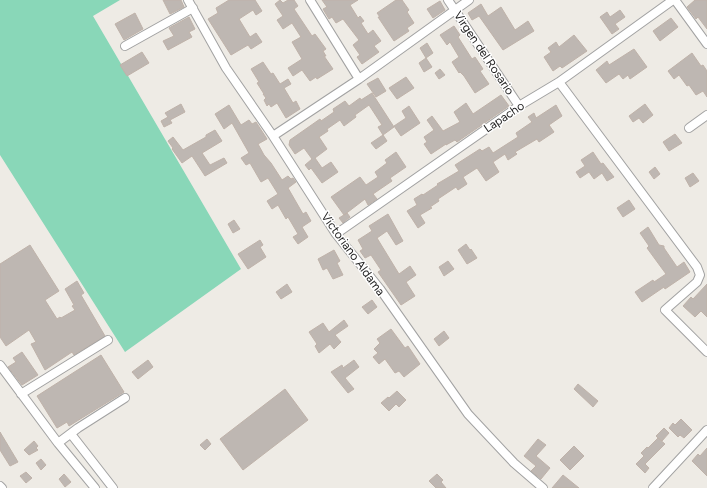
<svg xmlns="http://www.w3.org/2000/svg" width="707" height="488" viewBox="0 0 707 488" font-family="Figtree,sans-serif">
<style>
.pitch{fill:#89d7b8}
.building{fill:#beb7b2;stroke:#bfb2a9}
.lines{fill:none;stroke-linecap:round;stroke-linejoin:round}
.minor-casing{stroke:#a2a2a2;stroke-width:10}
.minor{stroke:#fff;stroke-width:8}
.labels{text-anchor:middle;dominant-baseline:central;stroke-width:3;stroke-linejoin:round;paint-order:stroke}
.street-label{font-size:12px;fill:#1e1e1e;stroke:#fff}
</style>
<rect width="100%" height="100%" fill="#eeebe5"/>
<path class="pitch" d="M0,0H120L93,16L241,269L125,352L0,155Z"/>
<path class="building" d="M163,0H181L184,7L170,14Z
M229,0H255L262,11L256,15L253,10L239,19L250,37L256,33L262,42L251,49L248,45L231,55L208,19L218,13L216,8Z
M280,0L283,3L288,0H294L298,6L294,9L312,36L315,34L326,49L323,51L326,56H324L333,69L317,79L316,77L310,81L302,70L293,76L288,68L302,59L292,42L301,37L292,23L283,29L277,20L283,16L275,4Z
M322,0H358L350,5L358,18L360,16L364,21L361,23L368,34L373,30L381,41L374,46L379,52L362,64L357,57L360,55L353,45L359,40L343,19L336,23L332,17L329,19L323,9L327,7Z
M396,0H402L409,10L407,12L414,23L407,28L409,31L394,41L378,17H380L377,13Z
M695,0H707V29L698,17L696,19L687,7Z
M440,1L445,10L433,18L427,9Z
M481,4L488,16L501,7L515,30L528,21L534,31L503,50L479,16L472,20L468,13Z
M620,10L625,17L615,24L619,29L612,34L600,17L607,12L610,17Z
M135,13L143,29L124,40L115,24Z
M189,17L195,29L189,32L192,37L168,50L163,41L174,36L169,28Z
M671,18L678,27L660,41L653,31Z
M454,26L460,35L458,37L472,59L475,57L483,69L480,71L489,84L475,93L464,76L460,72L459,73L452,62L459,57L450,42L447,45L440,35Z
M574,35L587,51L562,68L560,66L553,71L544,57L551,52L548,48L556,42L559,47Z
M427,43L433,53L426,58L420,48Z
M634,49L647,67L630,79L628,75L623,79L619,74L606,83L596,70L607,61L609,65Z
M142,52L149,63L127,76L120,65Z
M692,53L701,66L703,65L707,71V97L703,91L696,95L689,85L687,86L679,75L674,79L668,71Z
M426,58L432,67L424,72L419,63Z
M263,62L271,74L273,73L280,84L288,79L291,84L284,88L293,103L296,101L300,109L286,118L277,103L271,107L269,104L267,106L264,100L266,98L263,94H264L257,83L259,82L251,69Z
M440,69L445,75L439,79L435,73Z
M406,77L414,88L397,99L389,88Z
M378,78L386,91L376,97L367,84Z
M372,93L394,127L383,135L378,127L382,125L369,105L355,115L356,117L344,126L340,120L327,129L328,131L319,137L327,149L315,158L322,168L331,162L338,172L322,183L311,168L309,170L305,165L312,159L304,148L295,154L289,145L290,140L320,119L321,121L334,112L333,109L345,101L349,106L360,98L361,100Z
M501,95L509,106L457,142L455,140L446,145V144L431,154L424,144L427,142L424,137L434,130L427,120L432,116L443,131L460,122L454,112L466,103L473,114Z
M181,104L185,112L170,120L172,123L164,127L161,121L168,117L165,113Z
M645,104L653,115L643,123L639,118L633,122L629,116Z
M229,105L241,125L249,120L252,124L256,122L267,139L258,144L264,155L271,163L282,180L288,176L291,179L293,178L296,182L288,188L303,214L306,212L311,221L302,227L308,237L298,244L293,237L298,234L288,217L286,219L278,205L272,209L267,201L278,194L268,178L261,182L250,163L246,165L241,158L249,153L232,123L224,129L215,114Z
M556,105L562,116L549,125L554,132L539,142L537,139L515,152L517,154L508,160L505,154L493,162L499,172L486,181L477,168L463,177L467,184L458,190L456,187L438,199L439,201L430,207L432,208L420,215L425,223L418,228L407,211L417,205L414,199L422,194L423,195L438,185L437,184L459,171L455,165L480,149L482,151L489,147L493,153L518,137L516,133L532,122L528,117L534,113L536,118Z
M409,106L420,123L401,136L394,126L406,118L402,111Z
M215,130L222,141L202,153L210,165L224,158L227,163L205,176L192,156L182,163L172,149L173,148L168,141L173,137L183,150L206,137V135Z
M675,134L682,143L669,151L663,142Z
M383,135L387,141L376,149L371,143Z
M396,152L406,167L390,178L392,181L373,194L377,199L368,205L365,199L344,215L331,197L360,177L366,185L378,177L375,172L387,163L385,160Z
M593,152L601,164L603,163L614,177L607,181L602,173L594,179L589,172L580,178L576,172L585,166L581,160Z
M655,167L660,174L654,179L649,172Z
M693,173L699,181L690,187L685,178Z
M629,200L635,209L623,217L617,208Z
M347,213L350,217L343,223L339,218Z
M388,214L403,241L396,245L387,231L377,238L399,274L410,266L416,275L406,282L415,296L401,305L378,272L381,270L371,255L365,258L360,251L363,249L358,240L372,231L369,226Z
M234,220L240,229L233,233L228,224Z
M648,227L659,245L664,246V248L677,267L684,262L690,272L665,289L664,287L642,302L635,292L653,280L654,282L666,274L647,248L649,246L640,233Z
M260,240L263,245L260,247L266,257L248,269L238,254Z
M466,244L470,250L471,249L477,258L467,264L458,250Z
M30,245L59,291L45,300L57,319L60,317L61,318L75,310L72,306L74,305L65,289L77,281L84,293L81,295L105,336L74,355L72,352L45,370L31,344L36,342L29,330L6,346L0,337V264Z
M334,250L340,261L337,263L343,275L333,279L327,268L323,270L318,259Z
M448,261L454,269L444,276L439,267Z
M287,284L292,292L281,299L276,292Z
M707,284V317L701,311L695,317L683,306L691,297L693,299Z
M372,300L377,307L368,314L362,307Z
M344,320L348,326L335,335L341,342L334,349L330,344L319,353L315,346L317,344L309,332L323,323L329,332Z
M391,329L405,348L408,346L420,364L404,377L399,371L395,373L385,359L379,364L373,357L378,353L374,349L380,343L377,339Z
M444,331L449,338L439,346L434,339Z
M22,352L38,375L22,385L8,367L16,362L13,358Z
M101,355L124,392L69,426L67,422L57,428L37,396Z
M148,360L153,367L138,379L132,372Z
M354,360L359,367L345,378L354,389L348,393L331,372L342,365L343,368Z
M578,384L598,401L593,407L574,389Z
M285,389L308,420L243,470L220,439Z
M397,391L406,400L399,407L396,404L389,411L381,403L388,397L389,398Z
M681,419L692,430L684,438L680,435L678,437L669,428L673,423L675,425Z
M664,428L669,433L662,441L658,438L665,444L645,464L649,468L645,473L636,464L644,456L641,453L647,447L648,448L658,438L656,436Z
M0,432L18,462L10,466L0,450Z
M207,439L211,444L205,450L200,445Z
M538,439L546,445L536,456L550,468L541,479L531,471L536,466L524,456Z
M34,441L38,446L36,448L38,450L29,455L24,450Z
M574,446L584,456L570,470L560,460Z
M707,448V476L692,461L698,454L700,456Z
M41,459L46,465L41,470L36,463Z
M26,472L32,478L26,483L20,476Z
M64,474L71,482L65,487L59,479Z
M437,474L443,480L441,482L446,488H436L429,481Z
M563,475L579,488H552Z"/>
<g class="lines">
<g class="minor-casing">
<path id="minor" d="M188,0L226,68L273,136L336,234L380,289L468,414L514,463L543,488
M310,0L359,79
M448,0L519,106
M675,0L707,44
M125,46L193,8
M559,82L697,267L700,275L697,282L665,310L707,352
M689,128L707,115
M273,136L359,79L469,0
M336,234L519,106L559,82L673,0
M0,365L58,443L95,488
M21,394L108,340
M71,434L113,488
M58,443L78,428L125,398
M0,486L2,488
M653,488L707,430"/>
</g>
<use href="#minor" class="minor"/>
</g>
<g class="labels">
<g class="street-label">
<text transform="translate(484 53) rotate(56)">Virgen del Rosario</text>
<text transform="translate(504 117) rotate(-34)">Lapacho</text>
<text transform="translate(353 254) rotate(54)">Victoriano Aldama</text>
</g>
</g>
</svg>
